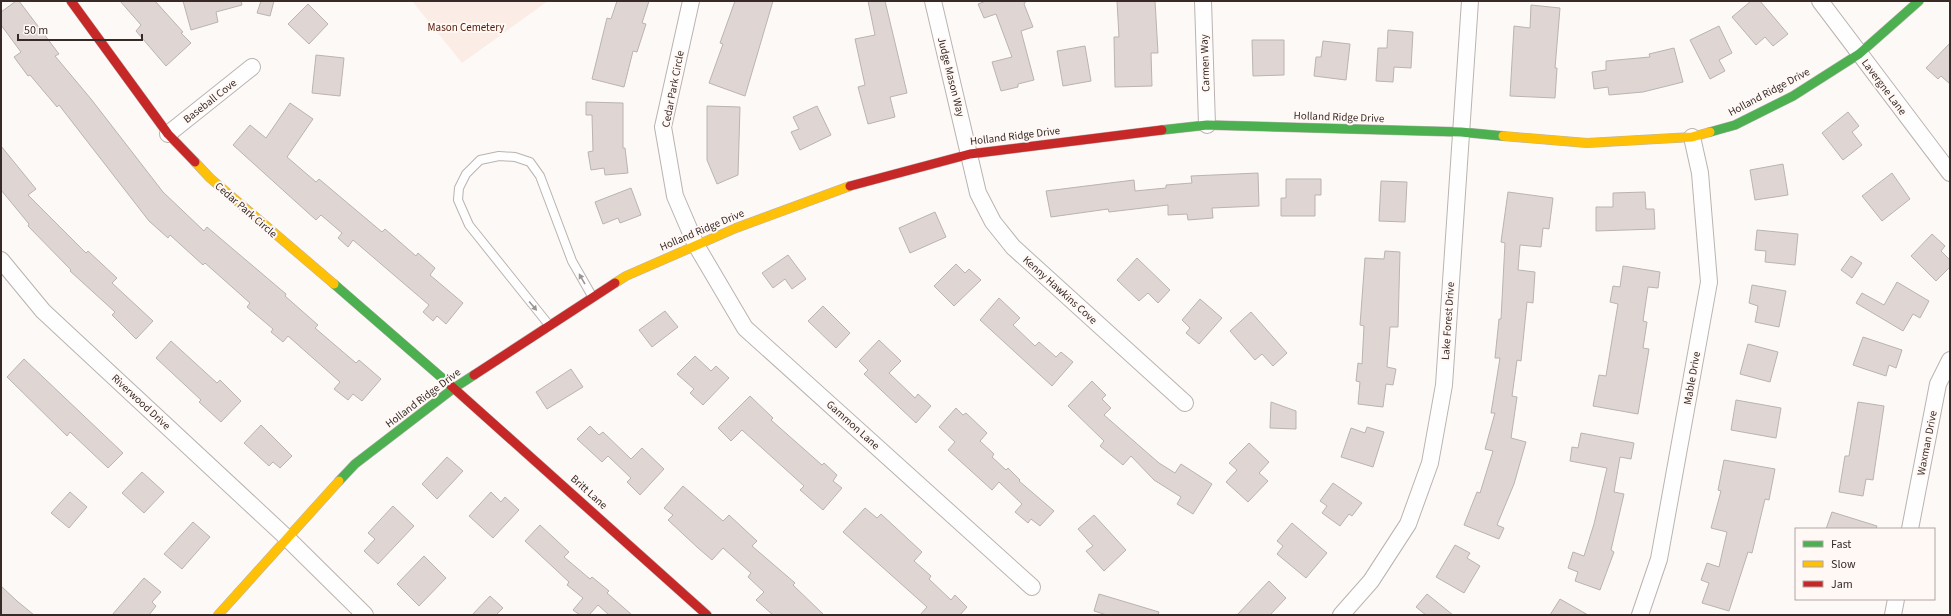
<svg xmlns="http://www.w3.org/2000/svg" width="1951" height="616" viewBox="0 0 1951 616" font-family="'Source Sans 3',sans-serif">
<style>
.green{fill:#fcece6}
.building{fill:#dfd6d4;stroke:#bab3b0}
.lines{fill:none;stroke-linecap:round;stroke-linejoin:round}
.lane-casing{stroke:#bab3b0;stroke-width:10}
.street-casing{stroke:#bab3b0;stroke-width:18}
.fast-casing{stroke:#bab3b0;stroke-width:10}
.slow-casing{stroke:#bab3b0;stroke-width:10}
.jam-casing{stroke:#bab3b0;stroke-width:10}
.lane{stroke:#fffefe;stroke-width:8}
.street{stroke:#fffefe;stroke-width:16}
.fast{stroke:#4caf50;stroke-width:9}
.slow{stroke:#ffc107;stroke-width:9}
.jam{stroke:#c62828;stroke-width:9}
.oneway{fill:#9c9492}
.labels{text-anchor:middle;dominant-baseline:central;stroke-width:4;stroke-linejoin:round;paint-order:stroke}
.park-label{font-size:11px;fill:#541907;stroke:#fff8f5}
.street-label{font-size:11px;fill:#382b27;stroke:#fff8f5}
</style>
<rect width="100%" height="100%" fill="#fdf9f7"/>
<path class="green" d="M412,1H548L462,63Z"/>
<path class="building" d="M16,1H19L59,54L55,56L91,99L163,192L204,231L207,227L286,294L285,296L318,325L315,328L356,363L359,360L381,379L362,401L353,394L348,400L334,389L340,382L288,336L283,342L271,332L273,329L247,307L250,303L205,263L203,265L170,235L168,238L149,221L59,105L57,107L30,75L28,76L14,57L21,52L1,25V12Z
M120,1H155L183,32L181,33L191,43L166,66L136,31L141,25Z
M183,1H241L242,5L216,12L218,22L191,30Z
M261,1H274L270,16L257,13Z
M617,1H649L642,23L646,24L637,52L633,51L624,87L592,79L607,18L611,19Z
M735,1H773L745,96L709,83L723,44L720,43Z
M868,1H885L907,93L890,97L895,117L868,124L858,87L865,85L855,39L875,35Z
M986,1H1026L1024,4L1033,27L1021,31L1034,80L1018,84V87L1001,91L992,62L1012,57L996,14L984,18L978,4Z
M1117,1H1155L1158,53H1151L1152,86L1115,87L1114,37H1119Z
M1751,1H1760L1788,34L1773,46L1765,37L1756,45L1732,17Z
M308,4L328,24L309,44L288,24Z
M1531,5L1560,8L1555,68H1557L1555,98L1510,96L1514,26L1530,28Z
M1719,26L1732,53L1719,60L1725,71L1710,79L1690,40Z
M1388,30L1413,32L1411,68L1394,67L1393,82L1376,81L1378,48H1387Z
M1252,40H1284V75L1253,76Z
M1323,41L1350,44L1346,80L1314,76L1316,57H1321Z
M1950,43V84L1941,76L1938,79L1926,68Z
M1085,46L1091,81L1063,86L1057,51Z
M1674,48L1683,82L1643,92L1609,95L1608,87L1594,89L1592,72L1606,70V61L1650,57L1649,54Z
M316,55L344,58L340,96L312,93Z
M586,102L623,103V148H625L628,173L605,175L604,168L591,170L588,152L593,151L592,115H586Z
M290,103L313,119L287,157L316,182L319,179L382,232L385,229L416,256L418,253L435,268L430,275L463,303L446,324L437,316L433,321L423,312L429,305L353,240L348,247L338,238L342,233L321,215L316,220L233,145L250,125L266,138Z
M707,106L740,107L738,175L717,184L707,160Z
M817,106L831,135L800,150L791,132L799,129L793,117Z
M1848,112L1859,126L1852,132L1862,145L1843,160L1822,133Z
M1,146L36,189L28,195L86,253L88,251L117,278L112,283L153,321L136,339L112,315L115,312L70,271L71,270L28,226L29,224L1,190Z
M1783,164L1788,195L1755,200L1750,170Z
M1258,173L1259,206L1212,208L1213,218L1188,220L1187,214L1168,215V205L1109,212L1108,209L1051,217L1046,191L1134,180L1135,191L1166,188V185L1192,183L1191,176Z
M1892,173L1910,199L1882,221L1862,196Z
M1286,179H1321V195H1315V216H1281V198H1286Z
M1381,181L1407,182L1405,222L1379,221Z
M631,188L641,215L620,223L618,218L603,224L595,202Z
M1508,192L1553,198L1549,229L1543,228L1541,247L1520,245L1518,270L1535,272L1533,303L1527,302L1521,361L1517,360L1512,396L1517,397L1511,438L1526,442L1514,484L1497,525L1504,528L1499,539L1464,525L1477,492L1480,493L1493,451L1485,449L1495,413H1491L1500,358H1495L1499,319H1501L1505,243L1501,242Z
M1645,192L1646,209H1654L1655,229L1596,231V207H1613V193Z
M935,212L946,237L910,253L899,228Z
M1757,230L1798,234L1795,265L1765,262L1766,251L1755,250Z
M1932,234L1945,246L1941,251L1950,260V267L1936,281L1911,256Z
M1385,251L1400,252L1398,327H1390L1387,367L1396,369L1393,385L1386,384L1383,407L1358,404L1360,382L1356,381L1358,363L1362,364L1364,326L1360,325L1365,258L1384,259Z
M788,255L806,279L792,289L785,279L773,288L762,273Z
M1851,256L1862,263L1852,278L1841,270Z
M1137,258L1170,290L1158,303L1148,293L1139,301L1117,280Z
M956,264L965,273L969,269L981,280L954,306L934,286Z
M1623,266L1660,272L1658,288L1648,287L1643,321L1647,322L1643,348L1649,349L1638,414L1593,406L1599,375L1606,376L1618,304L1610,302L1613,286L1620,287Z
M1897,282L1929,301L1920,318L1913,314L1903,331L1856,303L1862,293L1884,305Z
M1752,285L1786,291L1779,327L1755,322L1758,306L1749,303Z
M999,298L1020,318L1013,325L1035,346L1039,342L1056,357L1061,352L1073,362L1052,386L980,320Z
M1200,299L1222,318L1199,344L1186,333L1190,328L1182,320Z
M823,306L850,333L836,348L808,321Z
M665,311L678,327L652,347L639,330Z
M1251,312L1287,353L1273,366L1262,354L1255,360L1230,331Z
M1863,337L1902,350L1896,368L1889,365L1886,376L1853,365Z
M879,340L901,361L889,373L915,398L918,394L931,406L916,423L864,374L868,370L859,361Z
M171,341L217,383L220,380L241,401L221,422L199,402L201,400L156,358Z
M1748,344L1778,352L1770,382L1740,374Z
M695,356L711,371L716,366L729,378L703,405L690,393L694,389L677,374Z
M24,359L123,453L108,468L70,432L67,436L7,377Z
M571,369L583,387L547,409L536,392Z
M1092,381L1106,395L1102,399L1111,408L1104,415L1159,463L1175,473L1181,464L1212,484L1193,514L1177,504L1181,497L1154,480L1131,456L1123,465L1100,446L1104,441L1068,406Z
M750,396L773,418L771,420L822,465L824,463L837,475L833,481L842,488L823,510L800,490L804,486L742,430L731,441L718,428Z
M1736,400L1781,408L1776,438L1731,430Z
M1271,402L1296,411V429L1270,428Z
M1858,402L1884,406L1873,480L1866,479L1863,496L1839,492L1845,456H1849Z
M956,408L963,415L966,413L987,433L980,441L994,454L992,457L1006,470L1008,468L1020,480L1019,481L1054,511L1040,526L1031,519L1028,523L1015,512L1022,504L999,482L992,490L948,450L955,442L939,427Z
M261,425L292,456L280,468L273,462L269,466L244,443Z
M590,426L599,435L603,432L631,459L642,448L664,469L640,495L627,482L631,478L608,456L602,462L577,439Z
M1367,427L1384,432L1373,467L1341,457L1351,428L1365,433Z
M1581,433L1634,443L1631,459L1620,457L1614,492L1624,494L1611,550L1614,552L1600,590L1575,581L1578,572L1568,568L1573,552L1584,556L1594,524L1607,468L1570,461L1572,447L1578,448Z
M1249,443L1269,462L1259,473L1268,481L1248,502L1226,482L1237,470L1229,463Z
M447,457L463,471L437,499L422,484Z
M1724,460L1775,469L1769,500L1765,499L1752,553L1748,552L1729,611L1702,603L1709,583L1701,580L1707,563L1719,567L1727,532L1711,528L1721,491L1718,490Z
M142,472L164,492L144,513L122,493Z
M1333,483L1362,503L1352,516L1349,514L1340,526L1322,513L1327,506L1320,501Z
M683,486L723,521L729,515L757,541L752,546L795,583L793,585L824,615H773L756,600L764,592L748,577L751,573L723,548L712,560L698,548L668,520L673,515L664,508Z
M70,492L87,507L69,528L51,513Z
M491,492L501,502L505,497L519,510L493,538L469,516Z
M393,506L414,526L378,564L364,551L375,539L368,533Z
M865,508L877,518L881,514L922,552L914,561L931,576L929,579L951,600L955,595L967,607L960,615H920L927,607L843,532Z
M1832,512L1877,526L1876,529H1826Z
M1094,515L1126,550L1104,571L1086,551L1093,546L1078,529Z
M193,522L210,537L182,569L164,554Z
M1292,523L1327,553L1306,578L1277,554L1283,546L1277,541Z
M540,525L569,552L564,557L590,579L592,577L609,591L607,593L632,615H609L598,605L589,615H580L573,610L583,598L567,585L569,582L525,541Z
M1455,545L1470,553L1467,558L1480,566L1464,593L1436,577Z
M424,556L446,578L419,606L397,584Z
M144,578L161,592L152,602L156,606L149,615H112Z
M1269,581L1286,598L1270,615H1237Z
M1,586L17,601L34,615H1Z
M1099,594L1159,612L1158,615H1107L1094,611Z
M1427,594L1453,615H1426L1416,607Z
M490,596L503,608L496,615H472Z
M1560,599L1588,615H1550Z"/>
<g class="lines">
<g class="lane-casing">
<path id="lane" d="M549,325L469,225L458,200L459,188L466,174L480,160L499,156L515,157L530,162L540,176L572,261L592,296"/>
</g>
<g class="street-casing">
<path id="street" d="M691,1L663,127L675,196L696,245L745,328L1032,587
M933,1L978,193L993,222L1013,247L1185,403
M1203,1L1207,125
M1820,1L1950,173
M168,134L252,67
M1,260L43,311L287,538L365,615
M1910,529L1938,384L1950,360
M1341,615L1371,581L1408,524L1430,463L1444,385L1470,1
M1640,615L1659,559L1709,282L1700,173L1692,137
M1893,615L1896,599"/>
</g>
<g class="fast-casing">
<path id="fast" d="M1162,130L1207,125L1461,132L1503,136
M1710,132L1735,125L1793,96L1859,54L1919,1
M334,284L449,384
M339,481L355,464L454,388L474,375"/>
</g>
<g class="slow-casing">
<path id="slow" d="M1503,136L1587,143L1692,137L1710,132
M195,162L210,178L334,284
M615,283L626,276L736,228L850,186
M218,615L339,481"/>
</g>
<g class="jam-casing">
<path id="jam" d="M71,1L168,134L195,162
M850,186L970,154L1162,130
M474,375L615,283
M449,384L707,615"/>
</g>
<use href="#lane" class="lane"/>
<use href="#street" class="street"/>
<use href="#fast" class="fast"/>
<use href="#slow" class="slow"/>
<use href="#jam" class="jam"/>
</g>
<defs><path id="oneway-solid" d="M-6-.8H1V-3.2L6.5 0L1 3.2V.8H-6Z"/></defs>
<g class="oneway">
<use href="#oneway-solid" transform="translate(582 279) rotate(-120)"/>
<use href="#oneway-solid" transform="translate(533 306) rotate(50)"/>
</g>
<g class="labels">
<g class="park-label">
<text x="466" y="27">Mason Cemetery</text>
</g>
<g class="street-label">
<text transform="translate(1205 63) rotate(-92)">Carmen Way</text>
<text transform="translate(951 77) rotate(76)">Judge Mason Way</text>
<text transform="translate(1884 87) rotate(53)">Lavergne Lane</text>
<text transform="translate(673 89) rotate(-79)">Cedar Park Circle</text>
<text transform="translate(1769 92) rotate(-28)">Holland Ridge Drive</text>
<text transform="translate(210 101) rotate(-38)">Baseball Cove</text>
<text transform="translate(1339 117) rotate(2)">Holland Ridge Drive</text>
<text transform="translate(1015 136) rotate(-7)">Holland Ridge Drive</text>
<text transform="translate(246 210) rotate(41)">Cedar Park Circle</text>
<text transform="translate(702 230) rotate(-23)">Holland Ridge Drive</text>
<text transform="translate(1060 290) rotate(42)">Kenny Hawkins Cove</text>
<text transform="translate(1448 321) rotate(-86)">Lake Forest Drive</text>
<text transform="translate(1692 378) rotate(-80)">Mable Drive</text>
<text transform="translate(423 398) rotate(-37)">Holland Ridge Drive</text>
<text transform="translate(141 402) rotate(43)">Riverwood Drive</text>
<text transform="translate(853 425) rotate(42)">Gammon Lane</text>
<text transform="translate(1927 443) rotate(-79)">Waxman Drive</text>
<text transform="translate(589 492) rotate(42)">Britt Lane</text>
</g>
</g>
<rect width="1951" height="616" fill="none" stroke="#382b27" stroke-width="4"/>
<rect x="1795" y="528" width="140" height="72" fill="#fff8f5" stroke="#afa6a3"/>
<rect x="1803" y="541" width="20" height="6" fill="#4caf50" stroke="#afa6a3"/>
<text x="1831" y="548" font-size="12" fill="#382b27">Fast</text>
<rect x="1803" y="561" width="20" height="6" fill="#ffc107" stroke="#afa6a3"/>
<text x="1831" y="568" font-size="12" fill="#382b27">Slow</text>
<rect x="1803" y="581" width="20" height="6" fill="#c62828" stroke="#afa6a3"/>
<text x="1831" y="588" font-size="12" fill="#382b27">Jam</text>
<path d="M18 34v6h124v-6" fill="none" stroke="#382b27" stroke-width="2"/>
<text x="24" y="34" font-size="12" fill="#382b27" stroke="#fff8f5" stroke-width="3" paint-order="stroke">50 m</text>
</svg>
